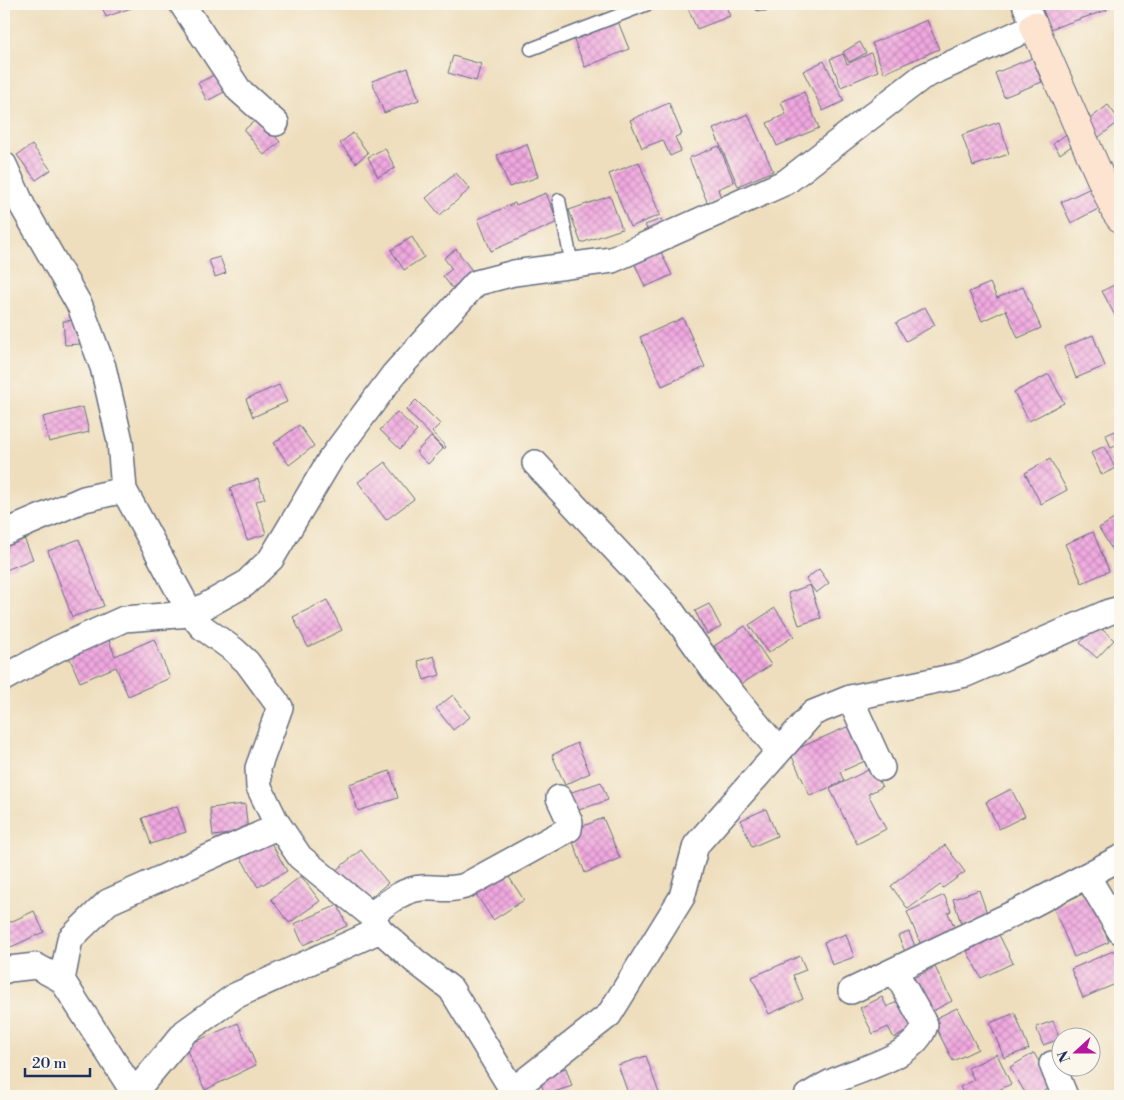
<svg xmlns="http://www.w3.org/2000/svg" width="1124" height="1100" viewBox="0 0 1124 1100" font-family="'Libre Bodoni',serif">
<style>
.building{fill:url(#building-cross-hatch)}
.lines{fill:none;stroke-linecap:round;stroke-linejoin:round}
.lane-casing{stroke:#656c7f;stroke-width:15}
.street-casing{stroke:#656c7f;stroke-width:28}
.secondary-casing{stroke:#656c7f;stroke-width:30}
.lane{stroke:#fff;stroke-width:12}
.street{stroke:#fff;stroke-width:25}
.secondary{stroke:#fde4d1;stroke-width:28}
</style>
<defs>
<pattern id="building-cross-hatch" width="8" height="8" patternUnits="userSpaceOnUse" patternTransform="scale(1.25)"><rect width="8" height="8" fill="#f1a8df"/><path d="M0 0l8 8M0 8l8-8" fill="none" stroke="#c289b8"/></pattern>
</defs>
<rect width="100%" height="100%" fill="#fbf7ec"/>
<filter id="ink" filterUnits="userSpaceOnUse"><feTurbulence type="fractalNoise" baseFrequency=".02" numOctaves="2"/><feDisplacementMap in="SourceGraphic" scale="10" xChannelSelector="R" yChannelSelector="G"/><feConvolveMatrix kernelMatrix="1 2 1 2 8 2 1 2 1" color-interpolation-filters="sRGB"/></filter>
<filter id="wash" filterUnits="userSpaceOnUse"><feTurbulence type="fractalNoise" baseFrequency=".0096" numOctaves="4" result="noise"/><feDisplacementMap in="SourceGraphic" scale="20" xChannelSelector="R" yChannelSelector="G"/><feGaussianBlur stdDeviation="1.12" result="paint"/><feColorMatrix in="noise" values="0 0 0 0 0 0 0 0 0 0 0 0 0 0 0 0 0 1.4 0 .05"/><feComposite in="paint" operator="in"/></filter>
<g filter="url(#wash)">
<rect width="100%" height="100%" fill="#eedebd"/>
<g id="blocks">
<path class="building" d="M101,4H142L106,17Z
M686,4H725L730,16L697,29Z
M1041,4H1104L1107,10L1050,29Z
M617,19L629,49L585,67L573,38Z
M927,20L939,49L884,73L872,43Z
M860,42L866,53L849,62L843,52Z
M871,53L878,71L841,87L830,59L843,54L847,64Z
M453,56L481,64L476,81L448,73Z
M1032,58L1042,82L1004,97L995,73Z
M824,61L844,101L823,111L803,71Z
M408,68L419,100L384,113L372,81Z
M220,72L228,90L207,101L198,83Z
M804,92L819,128L777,146L767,123L786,114L781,102Z
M669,103L682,134L675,137L681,151L670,156L663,140L642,148L630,120Z
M1108,105L1120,121L1095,140L1083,124Z
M748,114L773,171L738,186L713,129Z
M259,117L280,142L264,155L244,130Z
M999,122L1009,154L973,166L962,135Z
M1069,132L1076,143L1060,154L1053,144Z
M353,133L368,153L356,163L340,143Z
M527,144L538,177L509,187L497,155Z
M32,145L51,170L36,180L17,155Z
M719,146L734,182L718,189L721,198L708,204L689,158Z
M385,148L395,168L378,177L368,157Z
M639,162L660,215L630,227L609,174Z
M456,173L470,189L440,215L426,198Z
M1093,187L1102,207L1071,223L1061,202Z
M546,193L558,222L491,251L478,219L515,203L516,205Z
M610,196L622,229L581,243L569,210Z
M661,219L664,226L649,233L645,225Z
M412,237L424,257L404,270L391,250Z
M456,249L473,272L452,288L443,276L452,269L444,258Z
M660,250L672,275L645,287L634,262Z
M220,257L226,273L215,277L209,260Z
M1120,282V325L1102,291Z
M990,283L997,298L1023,287L1041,328L1018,338L1006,310L982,321L969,292Z
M925,307L935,325L906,341L896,323Z
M683,318L705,367L662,386L640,337Z
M78,320L80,344L65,345L63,321Z
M1093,335L1105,366L1076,378L1064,347Z
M1049,374L1064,403L1029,421L1014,392Z
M279,385L287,402L253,417L246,399Z
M416,400L440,424L432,432L446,447L444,449L406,410Z
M83,407L89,432L49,442L43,417Z
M397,412L417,431L400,449L380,430Z
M299,425L314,446L289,465L274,443Z
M1120,429V444L1111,448L1106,435Z
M431,437L443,449L428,464L416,452Z
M1104,446L1115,468L1102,475L1091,453Z
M1050,459L1067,490L1041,504L1025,473Z
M385,462L414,499L386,520L358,482Z
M258,479L265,499L256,501L266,534L247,540L230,488Z
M1119,516L1120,518V554L1116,556L1099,528Z
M1093,532L1109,571L1082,583L1065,544Z
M23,536L33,559L6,570L4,564V545Z
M79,539L104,606L72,617L48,551Z
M819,569L829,583L816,593L806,579Z
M1120,572V584L1116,573Z
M810,585L821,618L799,625L788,593Z
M327,600L342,630L308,647L293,617Z
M709,604L721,627L707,634L695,611Z
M775,608L794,636L768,653L749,625Z
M1096,624L1114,640L1097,658L1080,643Z
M745,626L771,665L740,685L714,646Z
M107,635L115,656L154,639L170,678L128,696L116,667L80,682L67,652Z
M434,656L440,675L424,680L418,661Z
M453,695L470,717L453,730L436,708Z
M858,722L874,757L840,772L844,781L810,796L790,752Z
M577,743L590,773L565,785L552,755Z
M872,768L882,787L868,794L886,829L857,844L830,789Z
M390,771L398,798L358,811L349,784Z
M601,782L608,800L576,811L569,793Z
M1011,789L1025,816L999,829L986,802Z
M245,804L248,832L213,836L210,808Z
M177,806L186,832L151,844L142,818Z
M766,809L777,836L752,847L741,820Z
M603,818L620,858L585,873L569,832Z
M270,841L287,871L258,887L241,858Z
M945,845L965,872L943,888L940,885L908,909L891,886Z
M361,850L388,883L362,904L335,871Z
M503,868L524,900L493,920L472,888Z
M301,876L320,901L289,923L271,899Z
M979,890L988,916L962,926L953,899Z
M1088,892L1109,942L1074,957L1053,906Z
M944,895L951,911L948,913L956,930L921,945L907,912Z
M338,905L347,926L303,945L294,924Z
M34,911L44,932L11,947L4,932V925Z
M909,932L918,953L908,958L898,936Z
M846,934L854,957L832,965L824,942Z
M999,935L1013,963L981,978L967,951Z
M1120,948V982L1083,998L1071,969Z
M800,956L806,970L793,975L803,999L769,1014L752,977Z
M935,967L952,1001L923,1016L906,982Z
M882,997L887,1007L904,998L918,1025L894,1038L888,1027L873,1034L860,1008Z
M957,1008L978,1049L953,1061L932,1020Z
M1015,1013L1029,1049L1004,1058L990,1023Z
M1053,1021L1060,1039L1043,1045L1036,1027Z
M238,1023L256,1065L205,1090L185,1046Z
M1034,1053L1053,1086L1036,1096H1027L1010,1067Z
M997,1054L1011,1084L987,1096H964L960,1087L974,1080L968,1068Z
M646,1056L660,1096H629L618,1065Z
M566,1068L572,1086L545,1095L539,1077Z"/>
</g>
</g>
<g filter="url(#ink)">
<use href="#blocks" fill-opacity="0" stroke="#656c7f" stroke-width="1"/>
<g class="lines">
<g class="lane-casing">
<path id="lane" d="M760,4H766
M531,49L648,4
M559,200L572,265"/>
</g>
<g class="street-casing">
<path id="street" d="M182,4L239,90L276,123
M4,165L23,207L80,306L103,367L120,441L124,490L84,499L4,533
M535,463L667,605L717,675L779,751
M4,678L57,649L124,619L191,614L124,490
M850,698L882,768
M1087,876L1120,931
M371,915C386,904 403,889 422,888C437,887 450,891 465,886L569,829L570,822L559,798
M4,971L9,969L36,966L62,980L136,1096
M62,980L70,939L108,902L279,826
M851,991L1031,905L1120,858
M1052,1064L1065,1096
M513,1090L609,1015L682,897L696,845L813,713L850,698L966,674L1109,612L1120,609
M134,1093L185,1032L235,996L380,930
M516,1096L451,989L415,961L380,930L371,915L300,857L275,820L259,787L258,768L280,707L247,662L234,650L202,627L191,614L245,584L271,559L330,460L394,374L476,283L514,273L612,260L786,182L922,77L1034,26L1025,4
M807,1096C816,1091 824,1085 834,1081C861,1068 916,1057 925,1025L895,971"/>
</g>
<g class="secondary-casing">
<path id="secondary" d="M1034,26L1115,211L1120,218"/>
</g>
<use href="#lane" class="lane"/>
<use href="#street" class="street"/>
<use href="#secondary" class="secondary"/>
</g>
</g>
<rect width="1124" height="1100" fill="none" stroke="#fbf7ec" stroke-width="20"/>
<g transform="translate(1076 1052) rotate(249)"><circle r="24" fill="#fbf7ec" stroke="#a1a7b3"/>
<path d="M0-4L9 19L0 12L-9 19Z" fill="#b5179e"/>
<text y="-8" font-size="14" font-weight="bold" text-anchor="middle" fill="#1b2f5e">N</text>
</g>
<path d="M25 1068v8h65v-8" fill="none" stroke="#1b2f5e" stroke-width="2.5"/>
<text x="32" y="1068" font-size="15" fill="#1b2f5e" stroke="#fbf7ec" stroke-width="4" paint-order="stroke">20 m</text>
</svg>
